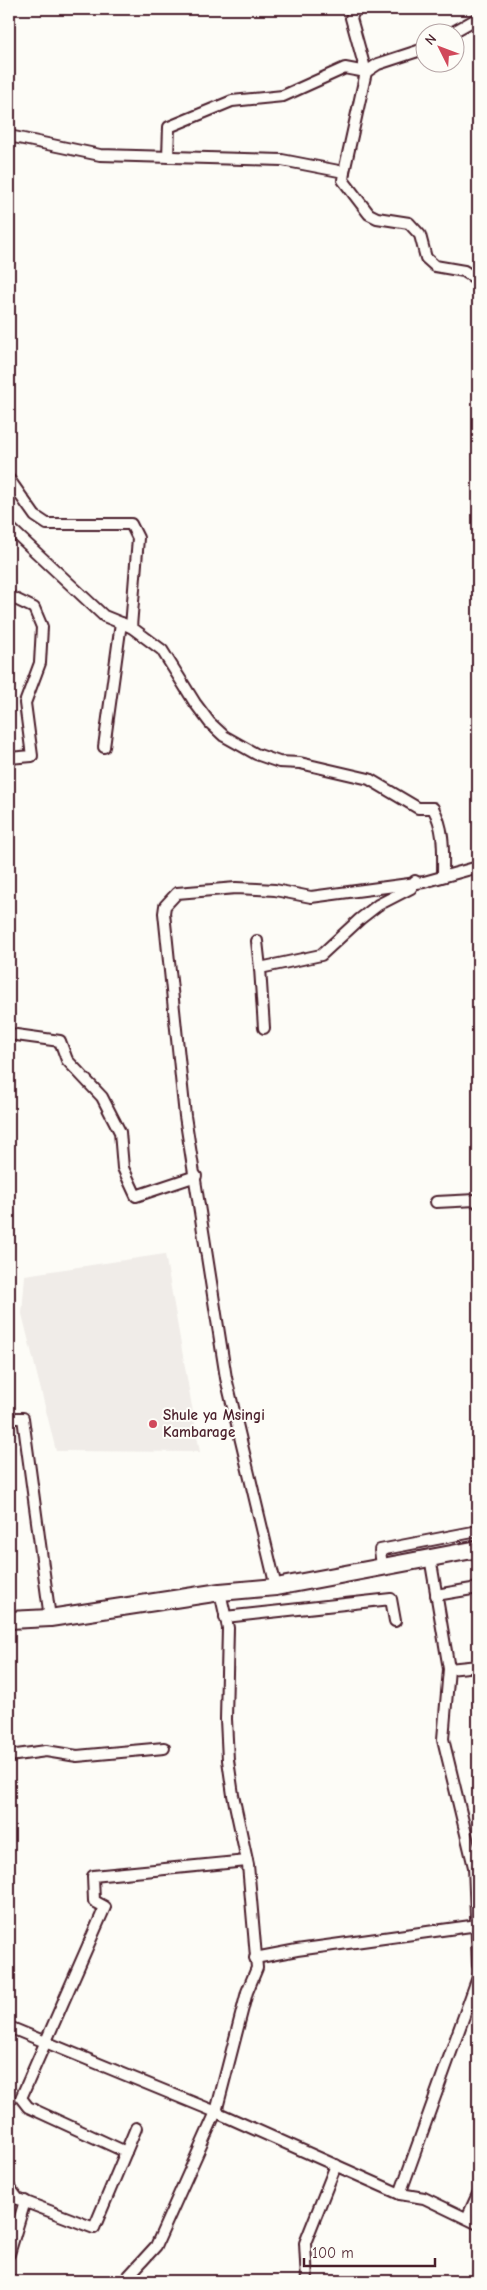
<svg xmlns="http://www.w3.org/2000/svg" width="487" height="2290" font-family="'Comic Neue',sans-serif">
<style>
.built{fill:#f0ece8}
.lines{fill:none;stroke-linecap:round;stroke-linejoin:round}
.street-casing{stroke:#4a1f2b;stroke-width:14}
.primary-casing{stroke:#4a1f2b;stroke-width:20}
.street{stroke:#fdfcf7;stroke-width:10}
.primary{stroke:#fdfcf7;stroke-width:16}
.poi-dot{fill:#d1495b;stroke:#fdfcf7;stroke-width:2}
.labels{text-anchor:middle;stroke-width:4;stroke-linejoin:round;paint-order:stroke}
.poi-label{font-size:15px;font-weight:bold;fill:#4a1f2b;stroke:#fdfcf7;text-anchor:start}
</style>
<rect width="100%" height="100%" fill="#fdfcf7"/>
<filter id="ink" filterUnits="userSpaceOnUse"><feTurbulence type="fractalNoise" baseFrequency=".02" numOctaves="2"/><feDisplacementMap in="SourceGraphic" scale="10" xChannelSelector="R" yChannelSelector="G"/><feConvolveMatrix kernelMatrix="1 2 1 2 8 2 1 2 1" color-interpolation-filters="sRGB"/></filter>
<g filter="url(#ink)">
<path class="built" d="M165 1254 200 1452 56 1451 22 1314 25 1275Z"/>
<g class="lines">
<g class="street-casing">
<g id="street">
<path d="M453 32 478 18"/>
<path d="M9 136 100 155 282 160 344 172 343 180 369 214 377 218 409 223 420 235 426 258 435 266 464 271 478 280"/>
<path d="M168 157 169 127 232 101 283 96 345 68 366 72 378 64 424 49"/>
<path d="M344 172 366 72 351 18 355 9"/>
<path d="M9 479 35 516 47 524H131L138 538 131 627"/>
<path d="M9 527 104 616 131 627 162 650 195 703 210 723 224 736 256 754 279 762 300 763 369 779 418 808H433C445 830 443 852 443 876"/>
<path d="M9 596 34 608 42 627 40 663 25 703 32 756 9 758"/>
<path d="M104 747 121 623"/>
<path d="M257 941 260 968"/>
<path d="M264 1028 260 968 321 955 360 919 378 905 411 888 415 881"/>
<path d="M9 1034 60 1041 67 1060 102 1097 120 1132 123 1168 136 1196 196 1176"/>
<path d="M436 1202 476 1200 478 1203"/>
<path d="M9 1418H23L50 1618"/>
<path d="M430 1557 449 1669 478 1666"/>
<path d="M382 1566 380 1550 478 1531"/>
<path d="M276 1587 226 1378 185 1116 164 913 165 906 177 893 236 888 275 890 311 897 424 882 478 867"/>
<path d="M436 1595 478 1588"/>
<path d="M225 1617 391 1599 395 1621"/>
<path d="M449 1669 443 1739 474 1867 478 1965"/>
<path d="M9 1756 46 1751 77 1756 164 1748"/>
<path d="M255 1958 297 1950 478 1925"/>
<path d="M9 2027 216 2112 400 2194 424 2198 478 2224"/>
<path d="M126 2152 28 2107 21 2098 105 1907 94 1901 93 1876 247 1861"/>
<path d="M9 2187 18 2199 94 2228 136 2128"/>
<path d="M400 2194 478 1977"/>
<path d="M467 2218 478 2194"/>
<path d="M9 2254 25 2201"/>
<path d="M9 2279 12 2281"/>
<path d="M124 2281 156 2246 216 2112 247 1992 257 1968 248 1865 233 1795 228 1760 226 1719 228 1628 220 1592"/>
<path d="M307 2281 305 2243 336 2165"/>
</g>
</g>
<g class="primary-casing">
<path id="primary" d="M9 1620 50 1618 220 1592 276 1587 478 1549"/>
</g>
<use href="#street" class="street"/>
<use href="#primary" class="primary"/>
</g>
</g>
<circle class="poi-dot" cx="153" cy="1424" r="5"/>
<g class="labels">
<g class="poi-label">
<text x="163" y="1420">Shule ya Msingi<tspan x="163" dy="17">Kambarage</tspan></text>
</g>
</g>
<rect width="487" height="2290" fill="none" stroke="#fdfcf7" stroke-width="30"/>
<rect x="15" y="15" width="457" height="2260" fill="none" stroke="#4a1f2b" stroke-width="2" filter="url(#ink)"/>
<g transform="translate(440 48) rotate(312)"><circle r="24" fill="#fdfcf7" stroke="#b5a4a5"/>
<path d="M0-4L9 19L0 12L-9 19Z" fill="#d1495b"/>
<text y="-8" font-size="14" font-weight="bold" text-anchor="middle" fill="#4a1f2b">N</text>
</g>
<path d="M304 2258v8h131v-8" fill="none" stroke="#4a1f2b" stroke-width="2.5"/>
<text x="312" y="2258" font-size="15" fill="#4a1f2b" stroke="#fdfcf7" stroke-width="4" paint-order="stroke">100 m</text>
</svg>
